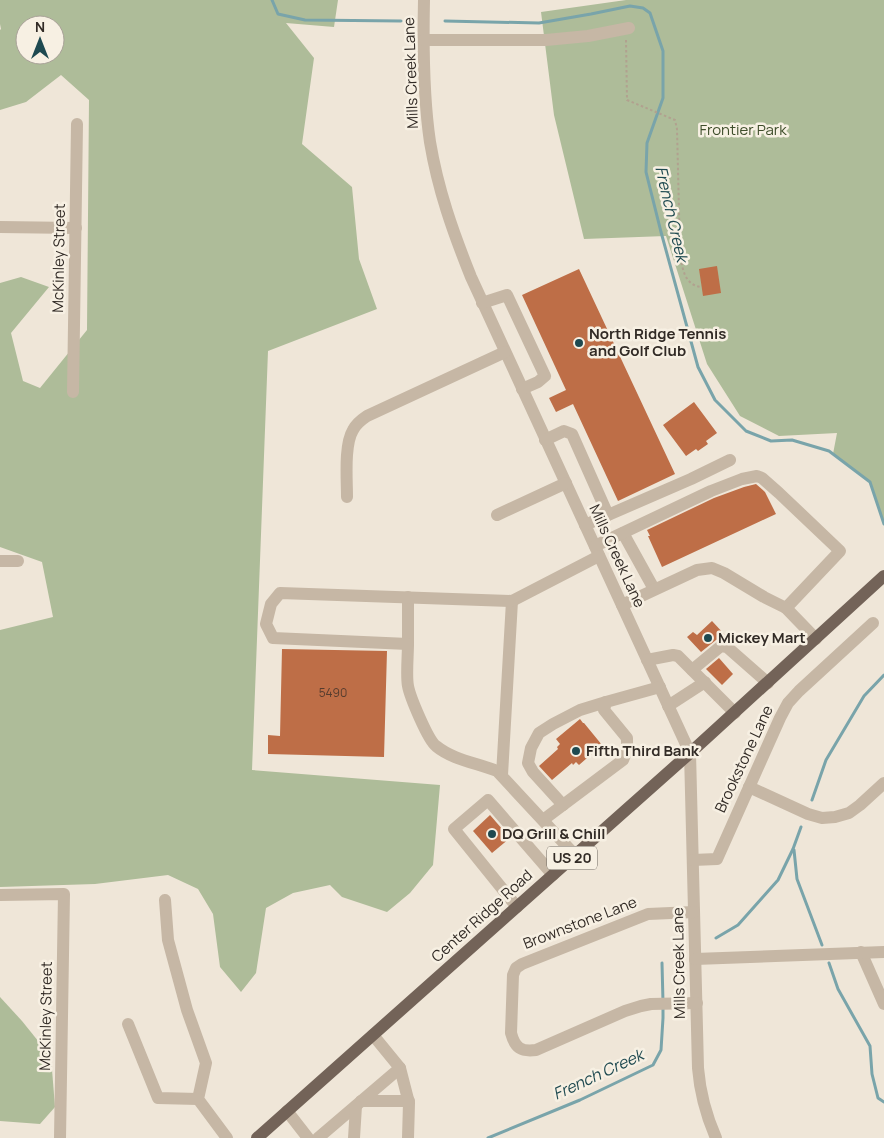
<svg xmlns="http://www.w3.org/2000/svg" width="884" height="1138" font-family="Manrope,sans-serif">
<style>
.green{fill:#aebc99;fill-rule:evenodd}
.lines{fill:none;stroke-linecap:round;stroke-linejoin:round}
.stream{stroke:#79a4aa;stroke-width:3}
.building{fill:#be6e47}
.path{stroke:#b1a18f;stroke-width:2;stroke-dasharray:2.5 2.5;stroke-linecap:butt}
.minor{stroke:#c6b7a5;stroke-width:12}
.major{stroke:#736358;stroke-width:12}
.poi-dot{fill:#1e4950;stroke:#f7f0e3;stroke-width:2}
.labels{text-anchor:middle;stroke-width:5;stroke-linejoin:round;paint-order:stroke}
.number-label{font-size:12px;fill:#553c2e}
.shield{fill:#f7f0e3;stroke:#6d665f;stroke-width:1}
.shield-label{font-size:14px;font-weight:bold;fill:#322b26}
.street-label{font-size:15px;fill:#322b26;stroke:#f7f0e3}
.park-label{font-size:15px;fill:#3f4e2b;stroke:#f7f0e3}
.poi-label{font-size:15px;font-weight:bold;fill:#322b26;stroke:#f7f0e3;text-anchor:start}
.water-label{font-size:16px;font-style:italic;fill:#1e4950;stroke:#f7f0e3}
</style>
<rect width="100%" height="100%" fill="#efe6d8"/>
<g class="green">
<path d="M0 0H338L334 27 286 23 314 58 302 144 352 187 359 259 377 309 268 351 252 770 440 785 433 865 410 893 387 912 342 897 330 885 293 893 266 908 256 973 241 992 220 967 213 914 198 889 168 875 95 884 0 887V630L53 617 42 562 0 547V283L21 277 49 287 11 333 23 381 40 388 87 330 89 100 61 75 26 102 0 110V30L1 29 0 24ZM25 25H55V55H25Z"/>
<path d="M626 0H884V524L870 482 833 454 837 433 779 436 740 416 707 364 666 236 584 239 554 115 541 12Z"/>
<path d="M0 997 22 1021 51 1057 55 1107 40 1124 0 1121Z"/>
</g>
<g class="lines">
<g class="stream">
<path d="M272 0 278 14 305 20 401 21"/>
<path d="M445 21 539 23 591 14 630 6 643 8 650 13 663 51V98L647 143 646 172 661 232 698 367 715 400 746 431 771 441 792 440 829 451 870 482 884 524"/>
<path d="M812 800 826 760 864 696 884 675"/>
<path d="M794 850 797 879 822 945"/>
<path d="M716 938 738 925 778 880 793 849 801 827"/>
<path d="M662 963 663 1002"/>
<path d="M829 963 838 989 870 1046 872 1074 878 1098 884 1102"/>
<path d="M488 1138 580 1100 653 1065 661 1050 663 1018V1008"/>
</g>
</g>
<g class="building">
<path d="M717 266 721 293 703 296 699 269Z"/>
<path d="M579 269 675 474 618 501 573 404 556 412 549 398 566 390 522 295Z"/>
<path d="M694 402 717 433 706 441 708 444 698 451 696 449 686 456 663 425Z"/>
<path d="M756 484 765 492 776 514 662 567 648 536H650L647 530 714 498 744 487Z"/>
<path d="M712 621 725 635 721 638 716 640 701 652 687 637 693 632 697 635Z"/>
<path d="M282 649 387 651 384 757 268 754V735L280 736Z"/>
<path d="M719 658 733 674 722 685 706 669Z"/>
<path d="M580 719 583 723H584L602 745 579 765 576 762 573 765 572 763 552 780 539 766 558 749 557 747 560 744 556 739Z"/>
<path d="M490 815 510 838 492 853 473 831Z"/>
</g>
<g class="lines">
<path class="path" d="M626 40 627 100 675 120 677 129 680 253C682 267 684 286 702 287"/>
<g class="minor">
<path d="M424 0C423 47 423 95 430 142 438 190 453 232 471 277L690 753 698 1068C700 1093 706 1115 716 1138"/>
<path d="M424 40H546L588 36 629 28"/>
<path d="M0 227 76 228"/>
<path d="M482 303 507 295 545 376 538 382 522 389"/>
<path d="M73 392 77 124"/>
<path d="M545 440 564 431 572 434 608 515"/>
<path d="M347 497C347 479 344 445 353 430 356 424 361 420 367 416L505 352"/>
<path d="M497 515 566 483"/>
<path d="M585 525 691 479 730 460"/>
<path d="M623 533 654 589"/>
<path d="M595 546 711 491 742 479 757 476 762 478 779 493 840 551 786 608 816 639"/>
<path d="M0 561H18"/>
<path d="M622 605 697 570 712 568 724 573 764 597 786 608"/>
<path d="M408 644V597"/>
<path d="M647 660 673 655 678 656 735 713"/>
<path d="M692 670 721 646 727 647 768 683"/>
<path d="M668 706 705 682"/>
<path d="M502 775 512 601"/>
<path d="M749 787 808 814 822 818 835 817 849 813 860 805 884 783"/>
<path d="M563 805 533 772 528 763 531 748 539 733 553 724 580 710 606 702"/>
<path d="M543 820 623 760 627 750V738L604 710 606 702 660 687"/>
<path d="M575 855 497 771C477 763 453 760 436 746 428 740 410 697 408 686 406 676 408 655 408 644L273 638 266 624 271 604 280 593 512 601 599 556"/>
<path d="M693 860 717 859 780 718 788 703 799 691 873 623"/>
<path d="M0 895 64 894 60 1138"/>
<path d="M165 900 168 940 187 1010 206 1063 198 1099 227 1138"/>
<path d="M517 907 454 829 488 800 553 875"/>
<path d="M694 912 648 914 522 964 516 968 513 975 511 1033C515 1048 521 1052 536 1050L625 1011 641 1006 651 1004 697 1003"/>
<path d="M861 952 884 1004"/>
<path d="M695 959 884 952"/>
<path d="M128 1024 158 1098 198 1099"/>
<path d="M400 1068 409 1103 408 1138"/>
<path d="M361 1101H409"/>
<path d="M287 1111 308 1138"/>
<path d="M318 1138 400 1068 373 1035"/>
<path d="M354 1138 356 1106"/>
</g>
<path class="major" d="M257 1138 690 753 884 576"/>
</g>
<g class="poi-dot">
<circle cx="579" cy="343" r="5"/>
<circle cx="708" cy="638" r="5"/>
<circle cx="576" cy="751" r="5"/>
<circle cx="492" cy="834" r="5"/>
</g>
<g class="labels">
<g class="number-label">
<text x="333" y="697">5490</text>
</g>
<rect class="shield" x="547" y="846.5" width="50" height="23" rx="4"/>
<g class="shield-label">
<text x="572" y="863">US 20</text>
</g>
<g class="street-label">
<text transform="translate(411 73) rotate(-92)" y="5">Mills Creek Lane</text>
<text transform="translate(59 258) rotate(-89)" y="5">McKinley Street</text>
<text transform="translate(617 556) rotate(65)" y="5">Mills Creek Lane</text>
<text transform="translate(744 759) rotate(-65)" y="5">Brookstone Lane</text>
<text transform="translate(482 916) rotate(-42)" y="5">Center Ridge Road</text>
<text transform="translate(580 923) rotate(-21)" y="5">Brownstone Lane</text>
<text transform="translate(679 963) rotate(-91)" y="5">Mills Creek Lane</text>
<text transform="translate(46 1016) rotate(-89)" y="5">McKinley Street</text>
</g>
<g class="park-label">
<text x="743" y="135">Frontier Park</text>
</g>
<g class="poi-label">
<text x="589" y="339">North Ridge Tennis<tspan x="589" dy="17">and Golf Club</tspan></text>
<text x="718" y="643">Mickey Mart</text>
<text x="586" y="756">Fifth Third Bank</text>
<text x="502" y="839">DQ Grill &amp; Chill</text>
</g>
<g class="water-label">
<text transform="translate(672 214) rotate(77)" y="6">French Creek</text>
<text transform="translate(598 1074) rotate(-25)" y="6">French Creek</text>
</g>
</g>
<g transform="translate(40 40)"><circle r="24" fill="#f7f0e3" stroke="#a8a197"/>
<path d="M0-4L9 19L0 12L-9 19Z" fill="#1e4950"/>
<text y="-8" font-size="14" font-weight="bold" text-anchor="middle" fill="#322b26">N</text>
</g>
</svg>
